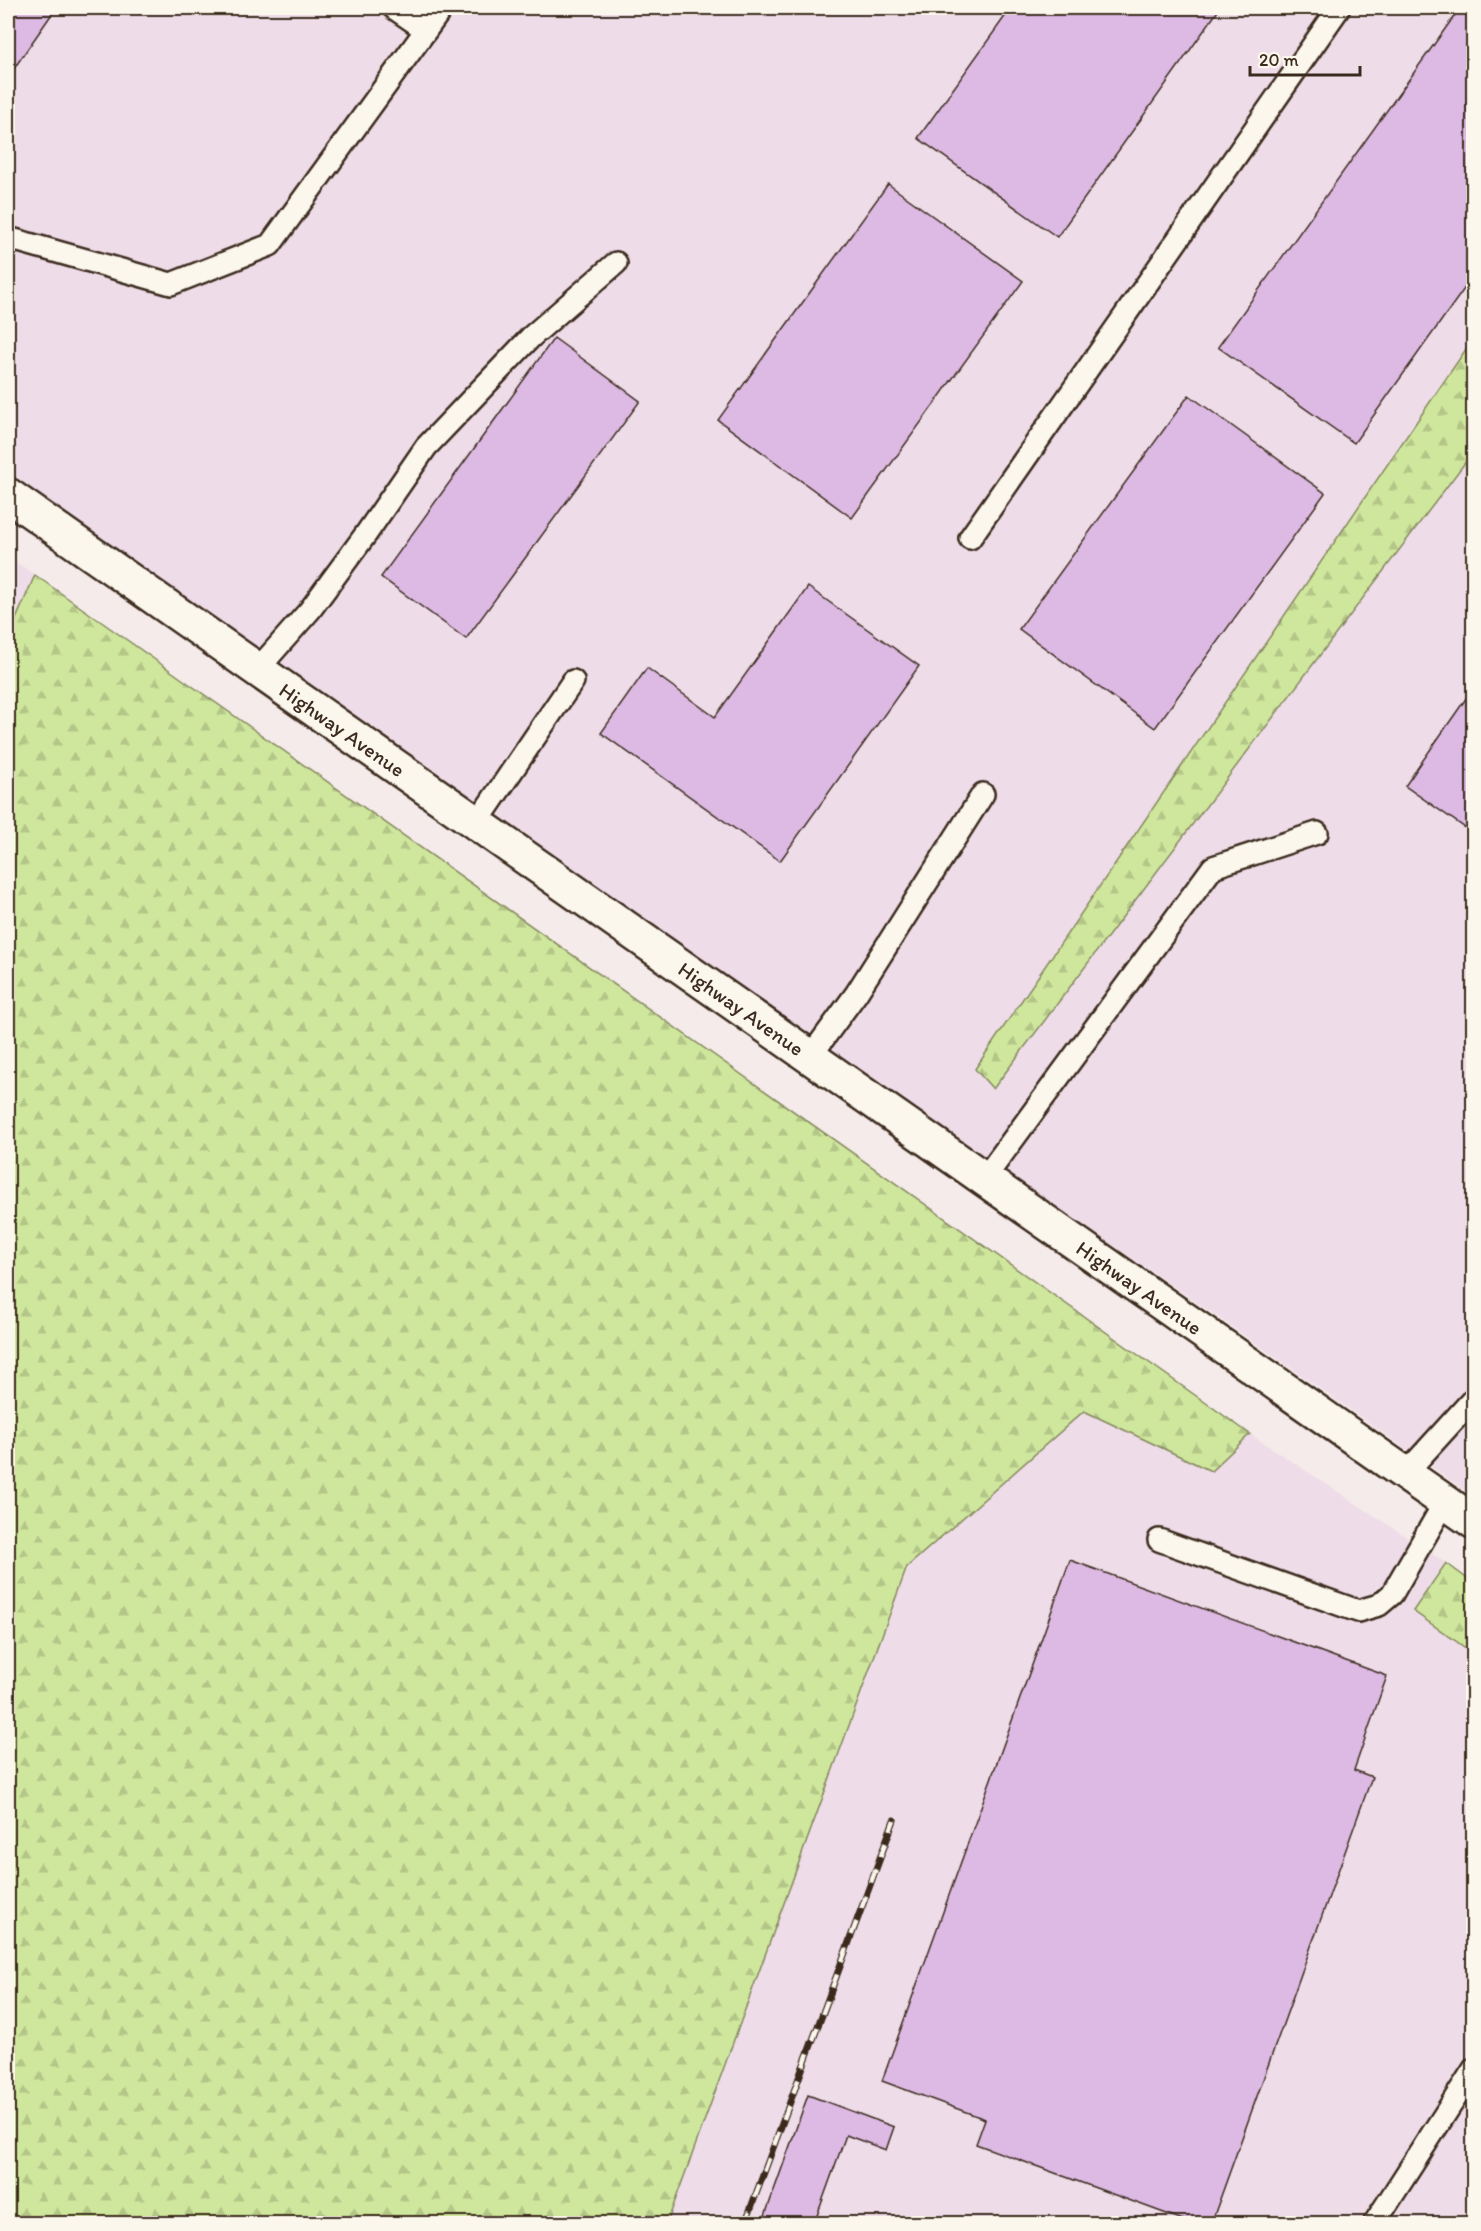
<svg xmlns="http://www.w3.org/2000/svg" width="1481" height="2231" font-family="Itim,sans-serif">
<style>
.built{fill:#eedce8}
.forest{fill:url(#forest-firs);stroke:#85885e;stroke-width:1.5}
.building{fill:#ddbae4;stroke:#3b2a1e;stroke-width:1.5}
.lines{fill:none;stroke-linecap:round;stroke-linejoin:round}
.service-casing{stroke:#3b2a1e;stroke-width:26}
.minor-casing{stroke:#3b2a1e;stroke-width:38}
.service{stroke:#fbf7ec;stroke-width:21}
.minor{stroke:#fbf7ec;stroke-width:33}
.rail-casing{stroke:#3b2a1e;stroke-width:7}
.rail{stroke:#fbf7ec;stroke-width:4.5;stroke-dasharray:14;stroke-linecap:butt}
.labels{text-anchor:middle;stroke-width:5;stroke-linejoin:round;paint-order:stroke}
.street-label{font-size:21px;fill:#3b2a1e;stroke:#fbf7ec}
</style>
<defs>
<pattern id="forest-firs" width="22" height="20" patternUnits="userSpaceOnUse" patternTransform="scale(1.5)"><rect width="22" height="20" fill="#cfe79d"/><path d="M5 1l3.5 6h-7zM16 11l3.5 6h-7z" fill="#b3c687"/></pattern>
</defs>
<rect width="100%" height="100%" fill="#f5ebea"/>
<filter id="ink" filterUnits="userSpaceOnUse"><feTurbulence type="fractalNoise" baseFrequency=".0167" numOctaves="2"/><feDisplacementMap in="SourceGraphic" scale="12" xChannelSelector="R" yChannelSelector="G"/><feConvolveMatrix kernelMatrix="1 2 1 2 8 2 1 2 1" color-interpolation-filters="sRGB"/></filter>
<g filter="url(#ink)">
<g class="built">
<path d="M8 8H1473V339L1181 769 994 1088 1473 452V1496L1221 1319 959 1140 8 472Z"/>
<path d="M8 557 35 575 8 638Z"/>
<path d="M1084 1411 1211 1471 1250 1434 1446 1563 1413 1611 1473 1653V2223L667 2224 907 1567Z"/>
</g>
<g class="forest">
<path d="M1473 339V452L993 1089 975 1069Z"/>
<path d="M35 575 1250 1434 1211 1471 1084 1411 907 1567 667 2223H8V638Z"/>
<path d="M1446 1563 1473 1583V1653L1413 1611Z"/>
</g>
<g class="building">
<path d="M8 8H56L8 77Z"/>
<path d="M1011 8H1220L1057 237 918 138Z"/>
<path d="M1460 8H1474V275L1354 443 1218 347Z"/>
<path d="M888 184 1023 281 852 518 718 420Z"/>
<path d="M554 338 640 401 466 639 381 577Z"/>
<path d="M1189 395 1325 493 1155 728 1019 629Z"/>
<path d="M808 587 919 666 780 861 601 733 647 668 715 717Z"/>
<path d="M1474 687V834L1405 786Z"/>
<path d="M1070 1560 1387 1676 1354 1770 1372 1777 1211 2224H1194L976 2144 985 2119 882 2081Z"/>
<path d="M808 2095 894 2127 886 2150 846 2135 814 2224H762Z"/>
</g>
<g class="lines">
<g class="service-casing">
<g id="service">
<path d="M394 8 426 30"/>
<path d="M8 238 171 284 270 245 442 8"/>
<path d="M970 538 1339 8"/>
<path d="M257 670 310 610 366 534 426 447 531 337 616 263"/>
<path d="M476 824 573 681"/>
<path d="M810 1057 856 994 983 794"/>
<path d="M984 1179 1213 867 1317 833"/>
<path d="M1405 1474 1474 1398"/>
<path d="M1159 1540 1358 1611 1379 1605 1392 1594 1445 1502"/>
<path d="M1374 2224 1474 2069"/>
</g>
</g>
<g class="minor-casing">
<path id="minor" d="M8 495 1474 1522"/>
</g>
<use href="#service" class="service"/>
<use href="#minor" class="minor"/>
<g class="rail-casing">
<path id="rail" d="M745 2224 894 1820"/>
</g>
<use href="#rail" class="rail"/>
</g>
</g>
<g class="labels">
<g class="street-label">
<text transform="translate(342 730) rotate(35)" y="7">Highway Avenue</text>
<text transform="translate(741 1009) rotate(35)" y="7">Highway Avenue</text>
<text transform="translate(1139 1288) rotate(35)" y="7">Highway Avenue</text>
</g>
</g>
<rect width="1481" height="2231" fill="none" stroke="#fbf7ec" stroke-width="30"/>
<rect x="15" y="15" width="1451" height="2201" fill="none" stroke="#3b2a1e" stroke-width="2" filter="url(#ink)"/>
<path d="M1250 66v9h110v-9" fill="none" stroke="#3b2a1e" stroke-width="3"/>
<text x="1259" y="66" font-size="18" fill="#3b2a1e" stroke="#fbf7ec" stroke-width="4.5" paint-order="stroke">20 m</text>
</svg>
